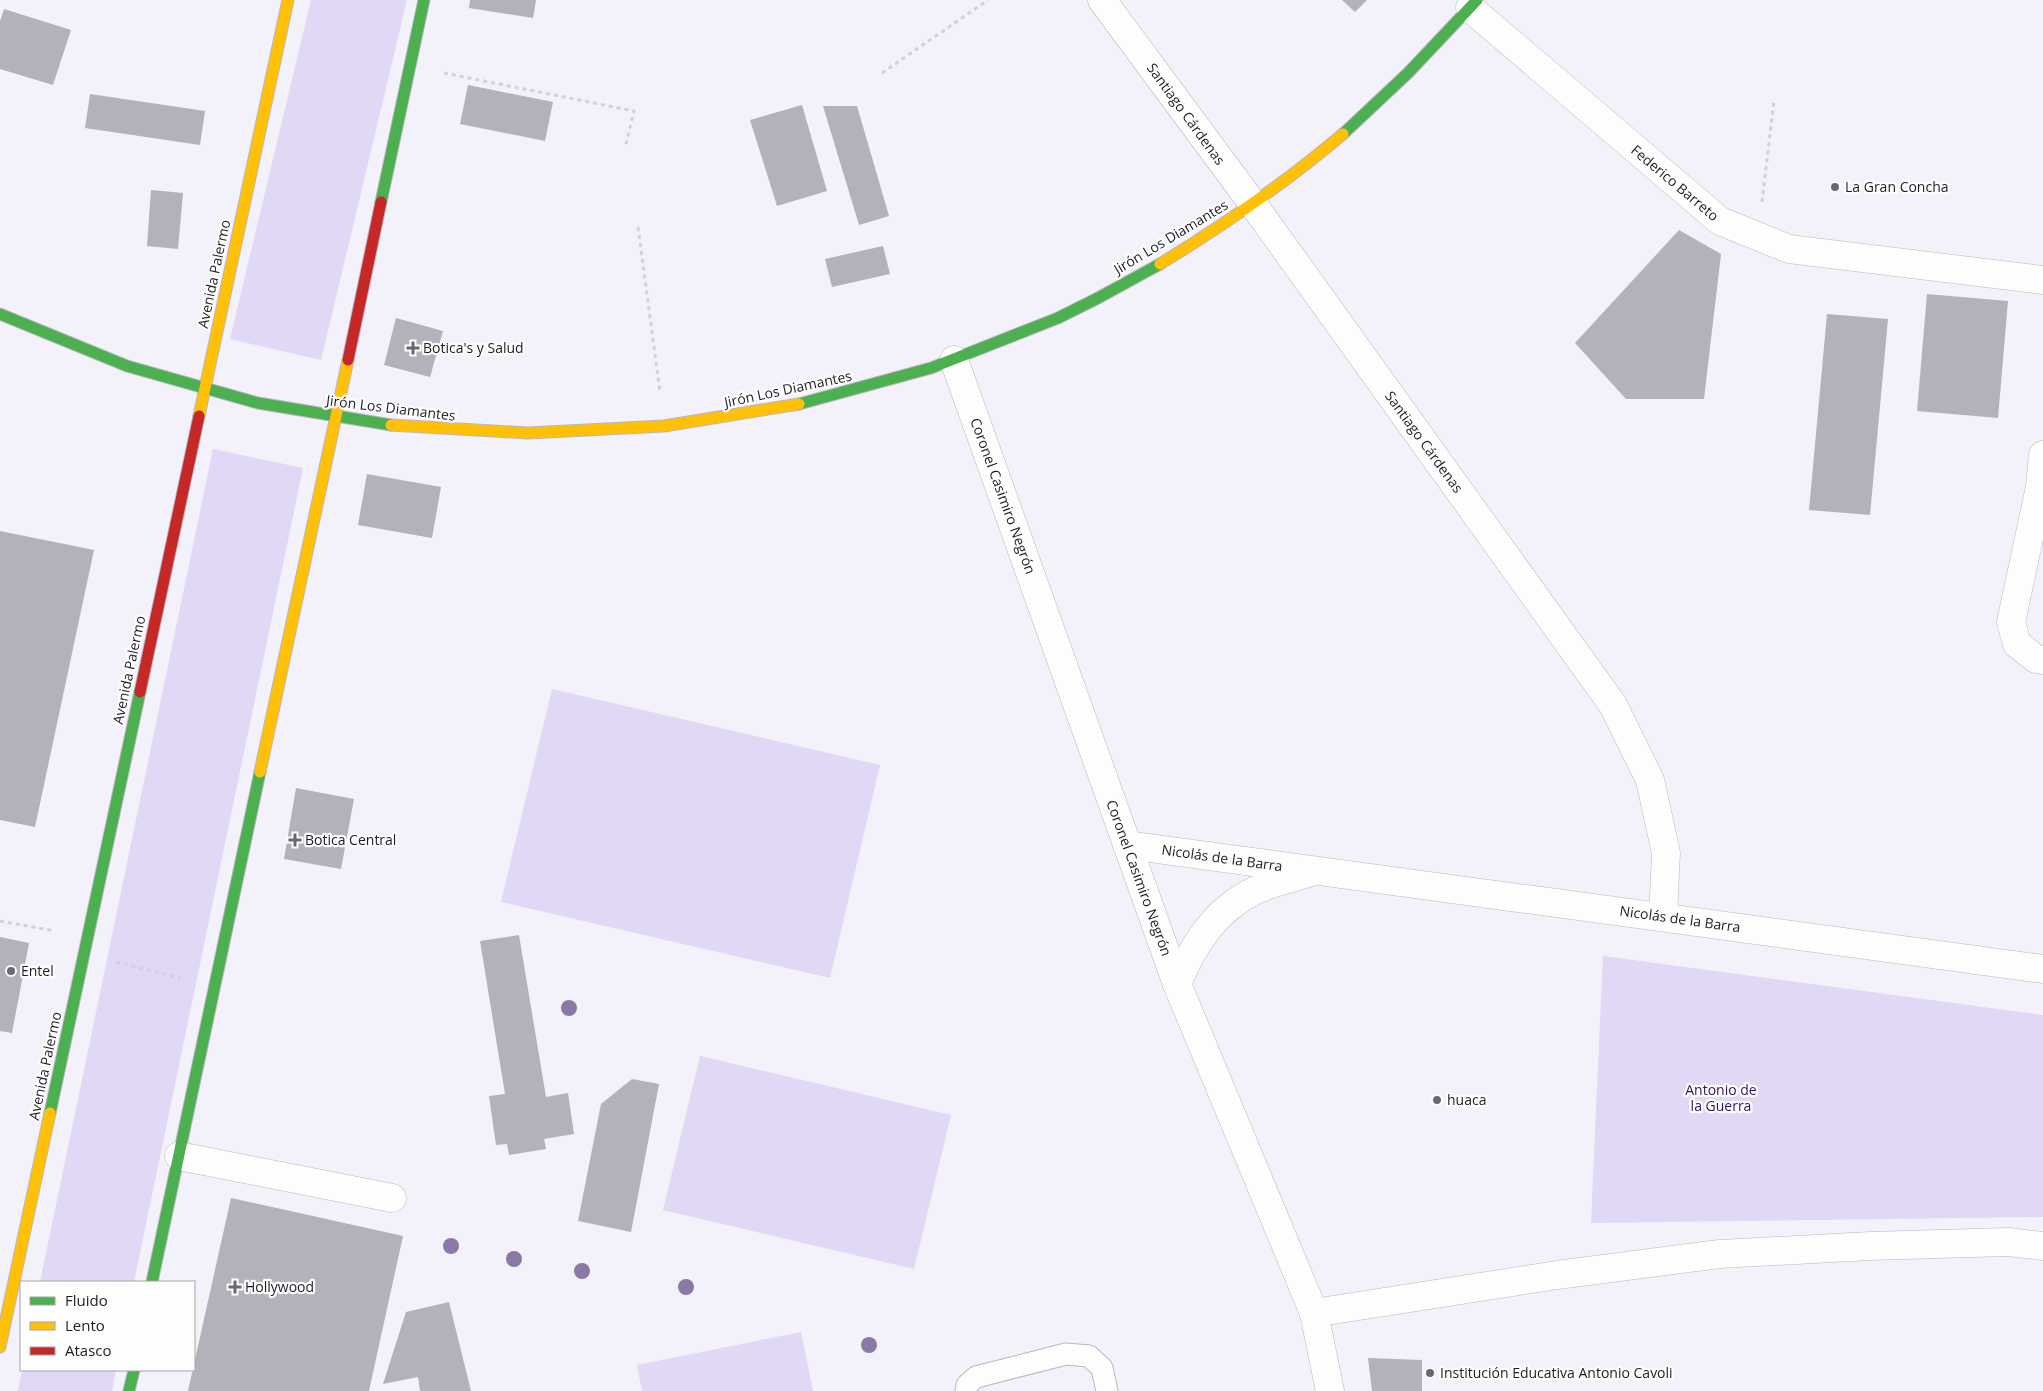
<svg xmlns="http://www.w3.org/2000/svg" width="2043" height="1391" font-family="'Open Sans',sans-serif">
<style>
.green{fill:#e0d8f5}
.building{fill:#b3b1b9}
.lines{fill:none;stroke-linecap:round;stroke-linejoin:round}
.lane-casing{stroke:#b9b7bf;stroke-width:23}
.street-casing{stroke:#b9b7bf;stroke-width:29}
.fast-casing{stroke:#b9b7bf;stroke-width:13}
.slow-casing{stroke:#b9b7bf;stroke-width:13}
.jam-casing{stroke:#b9b7bf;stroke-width:13}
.path{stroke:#d2d1d4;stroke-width:3;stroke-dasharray:4 4;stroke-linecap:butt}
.lane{stroke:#fdfdfe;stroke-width:21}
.street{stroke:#fdfdfe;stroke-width:28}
.fast{stroke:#4caf50;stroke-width:11}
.slow{stroke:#ffc107;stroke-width:11}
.jam{stroke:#c62828;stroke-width:11}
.tree{fill:#8a78a5}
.poi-dot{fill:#69676f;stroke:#fdfdfd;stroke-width:2}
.labels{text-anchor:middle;stroke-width:4.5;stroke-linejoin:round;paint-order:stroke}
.street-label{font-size:14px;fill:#1f1d24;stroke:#fdfdfd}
.poi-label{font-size:14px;fill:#1f1d24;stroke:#fdfdfd;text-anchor:start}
.park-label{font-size:14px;fill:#34155f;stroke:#fdfdfd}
</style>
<rect width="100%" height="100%" fill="#f3f1fa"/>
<g class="green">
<path d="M311 0H407L321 360 230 339Z"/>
<path d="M213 449 303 468 134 1282H40Z"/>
<path d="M552 689 880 765 830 978 501 902Z"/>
<path d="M1603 956 2043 1015V1217L1591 1223Z"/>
<path d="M700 1056 951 1115 914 1269 663 1210Z"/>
<path d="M801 1332 813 1391H642L637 1365Z"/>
<path d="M22 1370H116L112 1391H18Z"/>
</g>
<g class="building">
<path d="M470 0H536L533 18 469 8Z"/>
<path d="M1342 0H1367L1355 12Z"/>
<path d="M4 9 71 30 53 85 0 69V21Z"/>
<path d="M468 85 553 102 545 141 460 124Z"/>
<path d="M90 94 205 111 200 145 85 128Z"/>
<path d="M802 105 827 191 777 206 750 120Z"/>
<path d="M823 106H857L889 216 859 225Z"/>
<path d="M151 190 183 193 178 249 147 246Z"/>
<path d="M1679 230 1721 254 1704 399H1626L1575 343Z"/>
<path d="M883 246 890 274 832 287 825 259Z"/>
<path d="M1927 294 2008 301 1998 418 1917 411Z"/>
<path d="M1827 314 1888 319 1870 515 1809 510Z"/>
<path d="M396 318 443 331 430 377 384 365Z"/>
<path d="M367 474 441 487 432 538 358 525Z"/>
<path d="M0 531 94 550 35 827 0 820Z"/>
<path d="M296 788 354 799 341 869 284 859Z"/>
<path d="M519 935 546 1097 568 1093 574 1134 544 1139 546 1149 509 1155 507 1144 496 1145 489 1096 505 1094 480 941Z"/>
<path d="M0 937 29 943 12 1033 0 1031Z"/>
<path d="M632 1079 659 1084 631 1232 578 1221 601 1104Z"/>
<path d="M231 1198 403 1236 369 1391H188Z"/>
<path d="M449 1302 471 1391H420L418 1377 383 1384 406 1312Z"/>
<path d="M1368 1358 1422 1360V1391H1372Z"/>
</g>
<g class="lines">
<g class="lane-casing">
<path id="lane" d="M966 1391 967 1385 976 1377 1066 1354 1089 1356 1102 1368 1107 1391"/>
</g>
<g class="street-casing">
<g id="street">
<path d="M1102 0 1253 204 1613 705 1650 780 1666 853 1663 917"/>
<path d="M1470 8 1720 221 1789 249 2043 280"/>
<path d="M954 360 1177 984 1314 1313 1330 1391"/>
<path d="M2043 455 2040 487 2011 622 2017 644 2036 659 2043 660"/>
<path d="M1127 845 2043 969"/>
<path d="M1177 984C1194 943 1215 910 1256 890 1273 882 1294 878 1311 872"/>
<path d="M179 1156 392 1198"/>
<path d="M1314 1313 1557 1275 1720 1254 1870 1246 2008 1242 2043 1246"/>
</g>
</g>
<g class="fast-casing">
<g id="fast">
<path d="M1343 134 1408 73 1477 0"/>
<path d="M381 202 424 0"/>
<path d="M0 314 127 366 258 403 391 425"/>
<path d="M799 404 931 368 1058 318 1098 298 1160 264"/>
<path d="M50 1113 140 692"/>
<path d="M152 1282 260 772"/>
<path d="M129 1391 134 1370"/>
</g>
</g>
<g class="slow-casing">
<g id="slow">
<path d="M1160 264C1224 225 1285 183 1343 134"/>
<path d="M199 416 288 0"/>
<path d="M391 425 528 433 664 426 799 404"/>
<path d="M260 772 348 360"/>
<path d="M0 1347 50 1113"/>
</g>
</g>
<g class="jam-casing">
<g id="jam">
<path d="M348 360 381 202"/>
<path d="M140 692 199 416"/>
</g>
</g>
<g class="path">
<path d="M444 73 634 111 625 148"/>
<path d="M882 73 988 0"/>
<path d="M1762 202 1774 101"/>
<path d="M638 227 660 392"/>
<path d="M0 921 55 931"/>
<path d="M116 962 180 978"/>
</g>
<use href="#lane" class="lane"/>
<use href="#street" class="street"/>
<use href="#fast" class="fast"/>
<use href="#slow" class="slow"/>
<use href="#jam" class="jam"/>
</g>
<g class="tree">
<circle cx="569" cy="1008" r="8"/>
<circle cx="451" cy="1246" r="8"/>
<circle cx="514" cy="1259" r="8"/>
<circle cx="582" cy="1271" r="8"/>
<circle cx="686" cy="1287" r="8"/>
<circle cx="869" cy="1345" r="8"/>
</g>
<g class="poi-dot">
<circle cx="1835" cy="187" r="5"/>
<path d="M410.5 340.5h5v5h5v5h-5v5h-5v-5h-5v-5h5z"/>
<path d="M292.5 832.5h5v5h5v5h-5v5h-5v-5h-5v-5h5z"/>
<circle cx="11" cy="971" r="5"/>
<circle cx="1437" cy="1100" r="5"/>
<path d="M232.5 1279.5h5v5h5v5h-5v5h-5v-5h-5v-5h5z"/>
<circle cx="1430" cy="1373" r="5"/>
</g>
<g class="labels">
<g class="street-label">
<text transform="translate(1186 114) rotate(54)" y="5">Santiago Cárdenas</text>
<text transform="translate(1675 183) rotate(40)" y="5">Federico Barreto</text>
<text transform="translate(1171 237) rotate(-31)" y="5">Jirón Los Diamantes</text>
<text transform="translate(214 274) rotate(-78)" y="5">Avenida Palermo</text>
<text transform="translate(788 389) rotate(-12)" y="5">Jirón Los Diamantes</text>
<text transform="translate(391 408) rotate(7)" y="5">Jirón Los Diamantes</text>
<text transform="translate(1424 442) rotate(54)" y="5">Santiago Cárdenas</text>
<text transform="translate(1003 496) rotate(70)" y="5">Coronel Casimiro Negrón</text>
<text transform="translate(129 670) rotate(-78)" y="5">Avenida Palermo</text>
<text transform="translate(1222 858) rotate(8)" y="5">Nicolás de la Barra</text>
<text transform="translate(1139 878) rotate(70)" y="5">Coronel Casimiro Negrón</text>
<text transform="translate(1680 919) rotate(8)" y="5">Nicolás de la Barra</text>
<text transform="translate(45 1066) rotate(-78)" y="5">Avenida Palermo</text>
</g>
<g class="poi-label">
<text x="1845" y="192">La Gran Concha</text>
<text x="423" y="353">Botica's y Salud</text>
<text x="305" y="845">Botica Central</text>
<text x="21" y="976">Entel</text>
<text x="1447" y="1105">huaca</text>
<text x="245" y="1292">Hollywood</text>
<text x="1440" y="1378">Institución Educativa Antonio Cavoli</text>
</g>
<g class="park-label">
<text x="1721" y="1095">Antonio de<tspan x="1721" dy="16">la Guerra</tspan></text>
</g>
</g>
<rect x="20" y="1281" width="175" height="90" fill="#fdfdfd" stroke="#a4a3a6"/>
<rect x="30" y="1297" width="25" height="8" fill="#4caf50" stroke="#a4a3a6"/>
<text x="65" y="1306" font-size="15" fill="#1f1d24">Fluido</text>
<rect x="30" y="1322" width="25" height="8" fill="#ffc107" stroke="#a4a3a6"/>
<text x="65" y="1331" font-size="15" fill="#1f1d24">Lento</text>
<rect x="30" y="1347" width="25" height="8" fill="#c62828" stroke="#a4a3a6"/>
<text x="65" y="1356" font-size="15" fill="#1f1d24">Atasco</text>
</svg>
